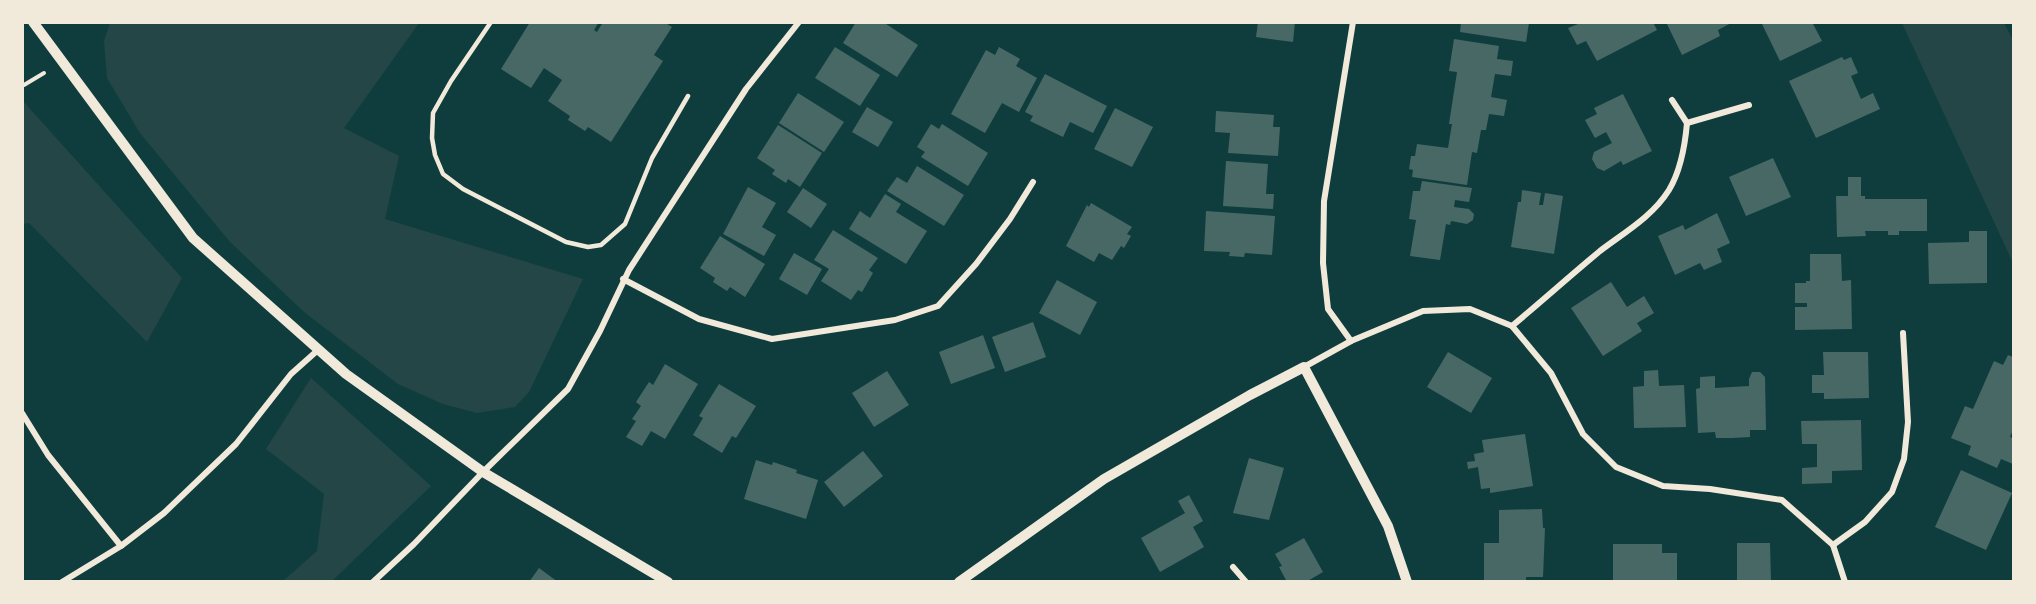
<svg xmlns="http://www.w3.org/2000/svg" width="2036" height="604" font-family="Karla,sans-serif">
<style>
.green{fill:#244646}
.building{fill:#486865}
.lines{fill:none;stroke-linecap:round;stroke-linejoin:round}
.path{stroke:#f1e9da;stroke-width:4}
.service{stroke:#f1e9da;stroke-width:4.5}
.minor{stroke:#f1e9da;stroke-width:6}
.tertiary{stroke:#f1e9da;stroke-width:10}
</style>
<rect width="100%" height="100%" fill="#0f3d3e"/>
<g class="green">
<path d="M110 23H419L344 128 399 156 385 219 583 279 529 392 515 407 477 413 443 404 398 384 304 312 230 242 140 133 107 78 104 41Z"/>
<path d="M1902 23H2004L2013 40V263Z"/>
<path d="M22 100 182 278 147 342 29 223 23 224Z"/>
<path d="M311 378 431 486 332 581H283L317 551 324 494 266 449Z"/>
</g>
<g class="building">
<path d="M530 22H599L594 30 597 32 603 22H664L672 27 654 55 663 61 611 142 588 127 585 131 568 120 570 116 548 101 562 80 544 68 531 88 501 69Z"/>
<path d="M856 22H883L918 45 897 77 843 43Z"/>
<path d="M1258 22H1295L1293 42 1256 37Z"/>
<path d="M1461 22H1527L1529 23 1526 42 1460 32Z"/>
<path d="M1577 22H1653L1657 30 1597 61 1586 41 1577 45 1568 28 1578 24Z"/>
<path d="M1666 22H1733L1718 30 1720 36 1682 55Z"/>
<path d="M1761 22H1812L1822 41 1780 61Z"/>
<path d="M1454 39 1499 46 1497 59 1513 61 1511 76 1495 74 1491 97 1507 100 1504 116 1489 114 1486 130H1481L1477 153 1472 152 1467 185 1412 177 1413 170 1409 169 1411 156H1415L1417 144 1448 148 1452 124H1449L1457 72 1449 71Z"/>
<path d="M835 47 880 75 860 106 815 78Z"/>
<path d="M999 47 1020 59 1016 66 1037 78 1019 112 1002 103 985 133 951 114 986 50 995 55Z"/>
<path d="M1842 57 1844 60 1851 57 1858 73 1851 76 1861 99 1873 93 1880 109 1816 138 1789 81Z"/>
<path d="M1045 74 1107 106 1093 133 1070 122 1063 137 1030 121 1033 116 1025 112Z"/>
<path d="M798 93 844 122 824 152 779 123Z"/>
<path d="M1623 94 1652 151 1623 165 1621 161 1604 171 1597 168 1592 159 1594 152 1612 143 1606 132 1595 138 1585 120 1597 114 1594 108Z"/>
<path d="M867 107 893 122 878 147 852 132Z"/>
<path d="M1115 108 1153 127 1132 167 1094 149Z"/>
<path d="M1216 111 1274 115 1273 127H1280L1278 156 1228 153 1230 133 1215 132Z"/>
<path d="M931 124 939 129 942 124 988 153 968 186 921 157 925 152 917 147Z"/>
<path d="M778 125 822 153 800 187 788 179 786 183 772 174 775 170 757 158Z"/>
<path d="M1773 158 1791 197 1746 216 1729 177Z"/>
<path d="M1226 161 1268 164 1266 194H1274L1273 209 1223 206Z"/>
<path d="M917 166 964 195 944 226 887 191 897 177 907 183Z"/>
<path d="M1848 177H1861V196H1865V199H1927V231H1899V235H1888V231H1865L1866 236 1837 237 1836 196H1848Z"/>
<path d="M1422 181 1472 188 1469 202 1455 200 1454 207 1469 209 1474 214 1473 220 1467 224 1451 221 1450 225 1446 224 1440 260 1410 256 1416 220 1409 219 1413 191H1420Z"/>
<path d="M748 187 776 203 762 227 776 235 764 256 723 234Z"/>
<path d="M803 188 827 204 811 228 787 212Z"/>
<path d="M1522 190 1541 193 1539 205H1543L1545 193 1563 196 1554 254 1511 247 1518 202H1521Z"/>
<path d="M885 194 901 204 896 212 927 231 906 264 849 229 860 211 870 218Z"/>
<path d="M1091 203 1132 227 1127 234 1131 236 1124 248 1121 246 1112 260 1099 253 1094 262 1066 246 1087 205 1089 207Z"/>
<path d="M1206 211 1275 216 1272 255 1245 253 1244 257 1229 256 1230 252 1204 251Z"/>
<path d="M1717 213 1730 243 1717 249 1722 262 1704 270 1700 263 1675 275 1658 236 1683 225 1685 230Z"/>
<path d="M833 230 878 258 869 270 873 273 862 292 858 290 851 300 821 281 829 269 814 260Z"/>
<path d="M1969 231H1987V283L1929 284 1928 243 1969 242Z"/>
<path d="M720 236 765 264 745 297 730 287 727 291 713 282 715 278 700 268Z"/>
<path d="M794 253 822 269 807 295 779 279Z"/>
<path d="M1810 254H1841L1842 281 1851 280 1852 329 1795 330V307H1807V303H1795V283H1806V281H1810Z"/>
<path d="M1057 280 1097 302 1080 335 1039 313Z"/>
<path d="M1611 282 1627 307 1644 296 1654 313 1637 323 1642 331 1603 356 1571 308Z"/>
<path d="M1033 322 1046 357 1005 372 992 337Z"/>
<path d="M983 335 995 368 951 384 939 352Z"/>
<path d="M1448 352 1492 378 1471 413 1427 387Z"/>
<path d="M1823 352H1868L1869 398 1824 399V393H1812V375H1824Z"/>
<path d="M2008 355 2013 357V430L2010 437 2013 438V464L2001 459 1997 468 1968 455 1971 446 1951 438 1965 406 1973 409 1994 361 2003 365Z"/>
<path d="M665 364 698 384 665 439 651 431 642 446 626 437 636 421 632 419 641 406 636 402 649 382 653 385Z"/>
<path d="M1658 370 1659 386 1684 385 1686 427 1634 428 1633 387 1644 386V371Z"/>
<path d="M887 371 909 405 874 427 852 393Z"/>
<path d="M1752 372H1760L1765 377 1766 430H1750V437L1732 438H1716L1715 432 1698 433 1696 389 1700 388V377L1715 376V388L1749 386V379Z"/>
<path d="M719 384 756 406 736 438 732 436 722 453 693 435 703 418 699 416Z"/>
<path d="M1861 420 1862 470 1832 471V483L1802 484V468L1817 467V444H1802L1801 421Z"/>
<path d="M1525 434 1533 486 1490 493V488L1481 489 1478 467 1468 469 1467 462 1475 461 1474 454 1484 452 1482 440Z"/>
<path d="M863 451 883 476 844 507 824 482Z"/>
<path d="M1249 458 1284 468 1269 520 1233 513Z"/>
<path d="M756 460 772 465 773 462 797 470 796 473 818 480 806 519 744 499Z"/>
<path d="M1961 470 2012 493 1986 550 1935 527Z"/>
<path d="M1189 495 1203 521 1193 527 1204 547 1160 572 1141 538 1185 513 1178 501Z"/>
<path d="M1542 509 1543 528H1545L1543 577H1526V582H1484V543H1499V510Z"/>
<path d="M1304 538 1323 572 1306 582H1287L1279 567 1282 566 1275 554Z"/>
<path d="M1737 543H1770L1771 582H1737Z"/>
<path d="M1613 544H1662V553H1677V582H1613Z"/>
<path d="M539 568 558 582H529Z"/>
</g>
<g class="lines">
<path class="path" d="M22 84 24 85 44 73"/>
<path class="service" d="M491 22 451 81 433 113 432 138 435 155 443 174 463 189 566 242 588 247 601 245 625 224 652 158 688 96"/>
<g class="minor">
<path d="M1672 100 1687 123 1749 105"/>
<path d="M623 279 699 319 772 339 895 320 938 306 976 264 1010 219 1033 182"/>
<path d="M1512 326C1542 301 1571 275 1600 251 1625 232 1652 217 1669 190 1681 170 1685 146 1687 123"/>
<path d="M1351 341 1328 309 1323 263 1324 201 1353 22"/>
<path d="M1304 367 1351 341 1423 311 1470 309 1512 326 1551 373 1583 434 1616 467 1663 486 1710 489 1782 500 1833 545 1845 582"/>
<path d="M22 413 48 455 121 546"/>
<path d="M1833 545 1865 522 1892 492 1904 459 1908 422 1903 333"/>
<path d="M1233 567 1246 582"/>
<path d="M62 582 121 546 164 513 236 444 291 374 318 350"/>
<path d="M373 582 414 544 483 472 568 389 600 331 629 270 746 89 799 22"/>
</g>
<g class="tertiary">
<path d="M33 22 193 238 346 374 483 472 668 582"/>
<path d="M959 582 1104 479 1250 395 1304 367 1388 526 1407 582"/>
</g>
</g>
<rect width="2036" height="604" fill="none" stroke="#f1e9da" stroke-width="48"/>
</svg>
